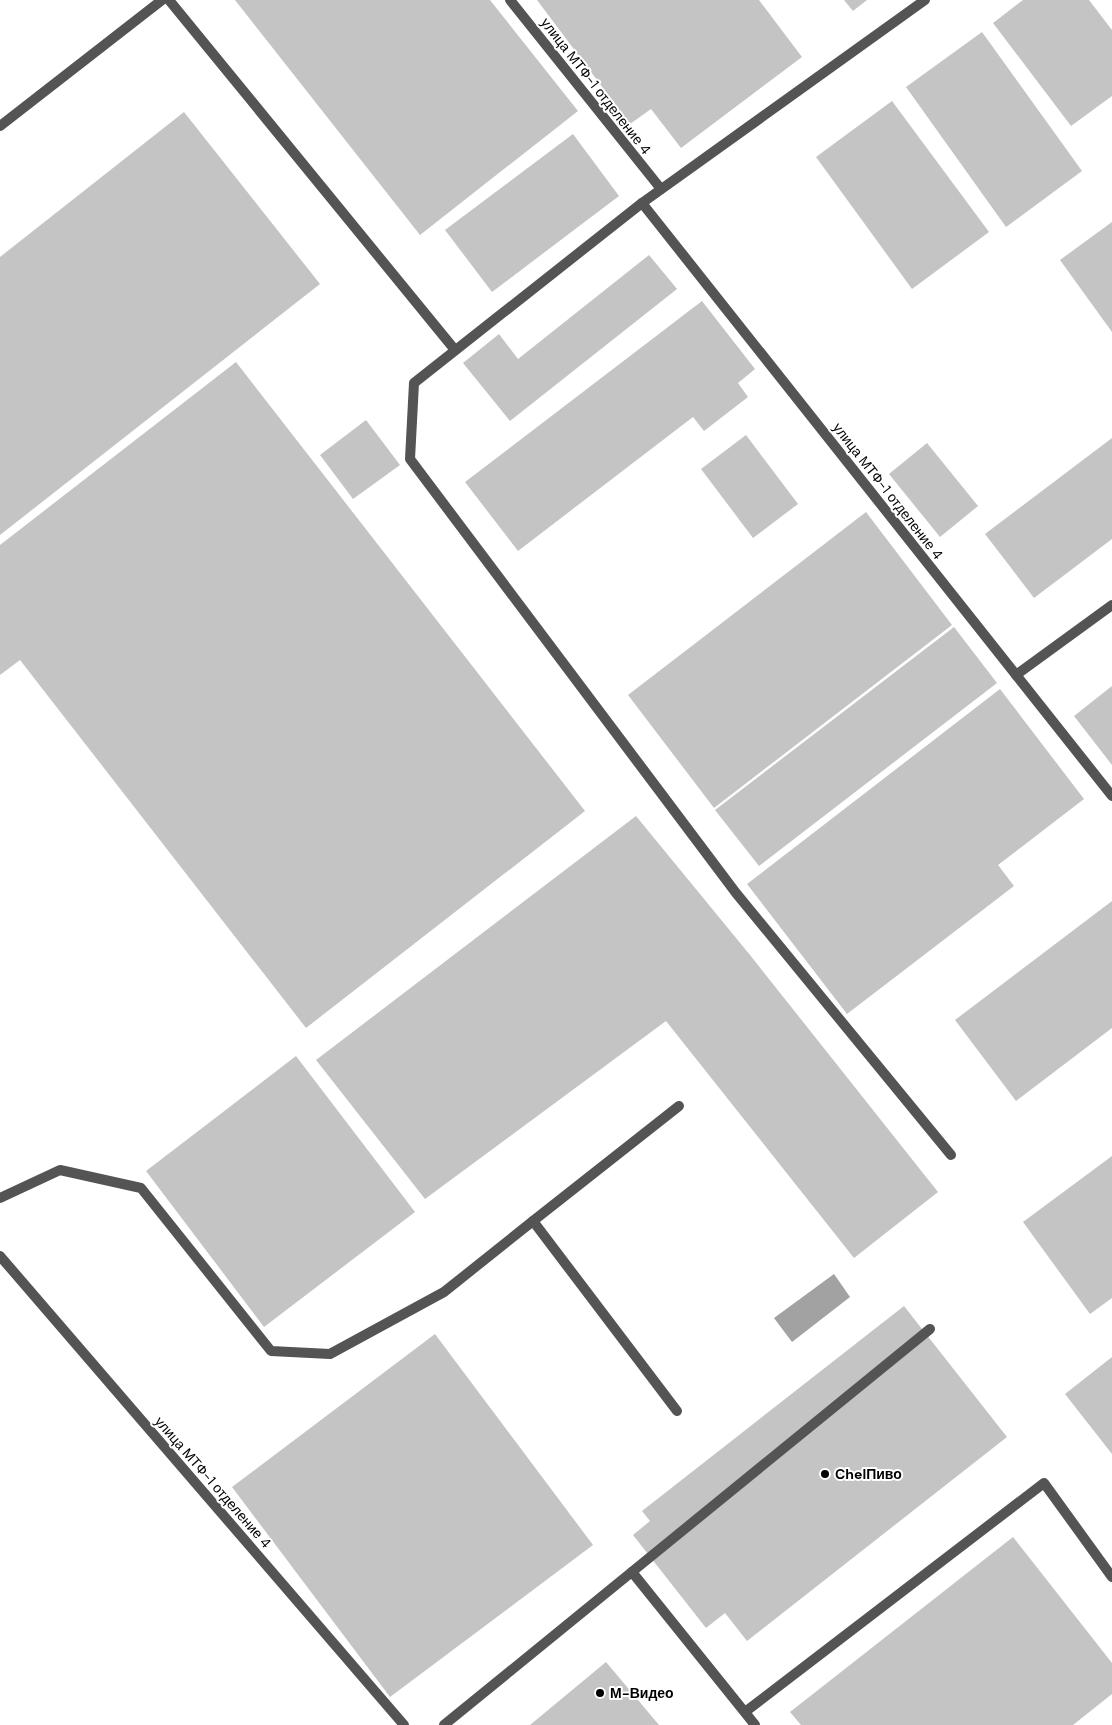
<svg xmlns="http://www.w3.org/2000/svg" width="1112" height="1725" font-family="'DM Sans',sans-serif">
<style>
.water{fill:#a2a2a2}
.building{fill:#c4c4c4}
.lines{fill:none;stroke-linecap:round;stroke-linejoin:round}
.lane{stroke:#545454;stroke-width:10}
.street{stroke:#545454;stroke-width:10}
.poi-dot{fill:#000;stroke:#fff;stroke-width:2}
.labels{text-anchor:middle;stroke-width:4;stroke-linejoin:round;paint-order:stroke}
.street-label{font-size:14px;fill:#000;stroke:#fff}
.poi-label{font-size:14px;font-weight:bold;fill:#000;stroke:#fff;text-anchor:start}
</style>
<rect width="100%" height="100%" fill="#fff"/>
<path class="water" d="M834 1274 850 1297 792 1342 774 1318Z"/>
<g class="building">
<path d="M235 0H490L578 111 420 235Z"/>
<path d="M537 0H759L802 57 681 148 651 109 630 124Z"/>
<path d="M844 0H867L853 11Z"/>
<path d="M1023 0H1089L1112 30V96L1071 126 993 23Z"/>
<path d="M982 32 1082 171 1006 227 906 87Z"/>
<path d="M892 101 989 232 912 289 816 157Z"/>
<path d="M184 112 320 284 0 535V257Z"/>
<path d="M573 134 619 196 492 292 445 230Z"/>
<path d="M1112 222V332L1060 260Z"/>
<path d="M649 255 677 289 510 421 463 363 499 334 518 359Z"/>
<path d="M702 301 755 369 738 383 748 397 704 431 693 417 518 551 465 482Z"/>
<path d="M236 362 585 811 306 1028 20 660 0 675V545Z"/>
<path d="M366 420 400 465 353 499 320 455Z"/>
<path d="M746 435 798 504 753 538 701 469Z"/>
<path d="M1112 438V539L1034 598 985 534Z"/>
<path d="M927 443 978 506 940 537 889 474Z"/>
<path d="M866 512 952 625 714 808 628 695Z"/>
<path d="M954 627 997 683 759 866 715 810Z"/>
<path d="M1112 686V765L1074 716Z"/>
<path d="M1000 689 1084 799 998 865 1014 886 847 1014 747 884Z"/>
<path d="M636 816 750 955 938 1192 854 1258 666 1021 425 1199 316 1060Z"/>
<path d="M1112 901V1028L1016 1101 955 1020Z"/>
<path d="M296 1056 415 1212 264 1327 146 1171Z"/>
<path d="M1112 1156V1298L1090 1314 1023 1222Z"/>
<path d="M904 1306 1007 1437 747 1641 725 1613 706 1628 633 1535 650 1521 642 1511Z"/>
<path d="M435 1334 593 1545 390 1697 232 1487Z"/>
<path d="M1112 1357V1454L1065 1394Z"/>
<path d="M1013 1537 1112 1663V1694L1073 1725H801L790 1712Z"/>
<path d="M606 1662 659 1725H530Z"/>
</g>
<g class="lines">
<g class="lane">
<path d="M169 0 455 350"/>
<path d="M510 0 661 189"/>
<path d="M925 0 642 203 414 383 410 459 736 893 951 1155"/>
<path d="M0 126 162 0"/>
<path d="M642 203 1112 796"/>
<path d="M1016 675 1112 605"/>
<path d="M0 1198 60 1170 141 1188 271 1351 330 1354 444 1292 533 1221"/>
<path d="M632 1572 755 1725"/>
<path d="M745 1712 1044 1483 1112 1577"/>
<path d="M444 1725 930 1329"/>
</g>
<g class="street">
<path d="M0 1256 404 1725"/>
<path d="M677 1411 533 1221 679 1106"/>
</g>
</g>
<g class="poi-dot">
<circle cx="825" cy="1474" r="5"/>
<circle cx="600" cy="1693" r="5"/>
</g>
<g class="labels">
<g class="street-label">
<text transform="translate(596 86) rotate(52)" y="5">улица МТФ-1 отделение 4</text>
<text transform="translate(888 491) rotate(52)" y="5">улица МТФ-1 отделение 4</text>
<text transform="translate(213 1482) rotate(49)" y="5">улица МТФ-1 отделение 4</text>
</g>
<g class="poi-label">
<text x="835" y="1479">ChelПиво</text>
<text x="610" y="1698">М-Видео</text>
</g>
</g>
</svg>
